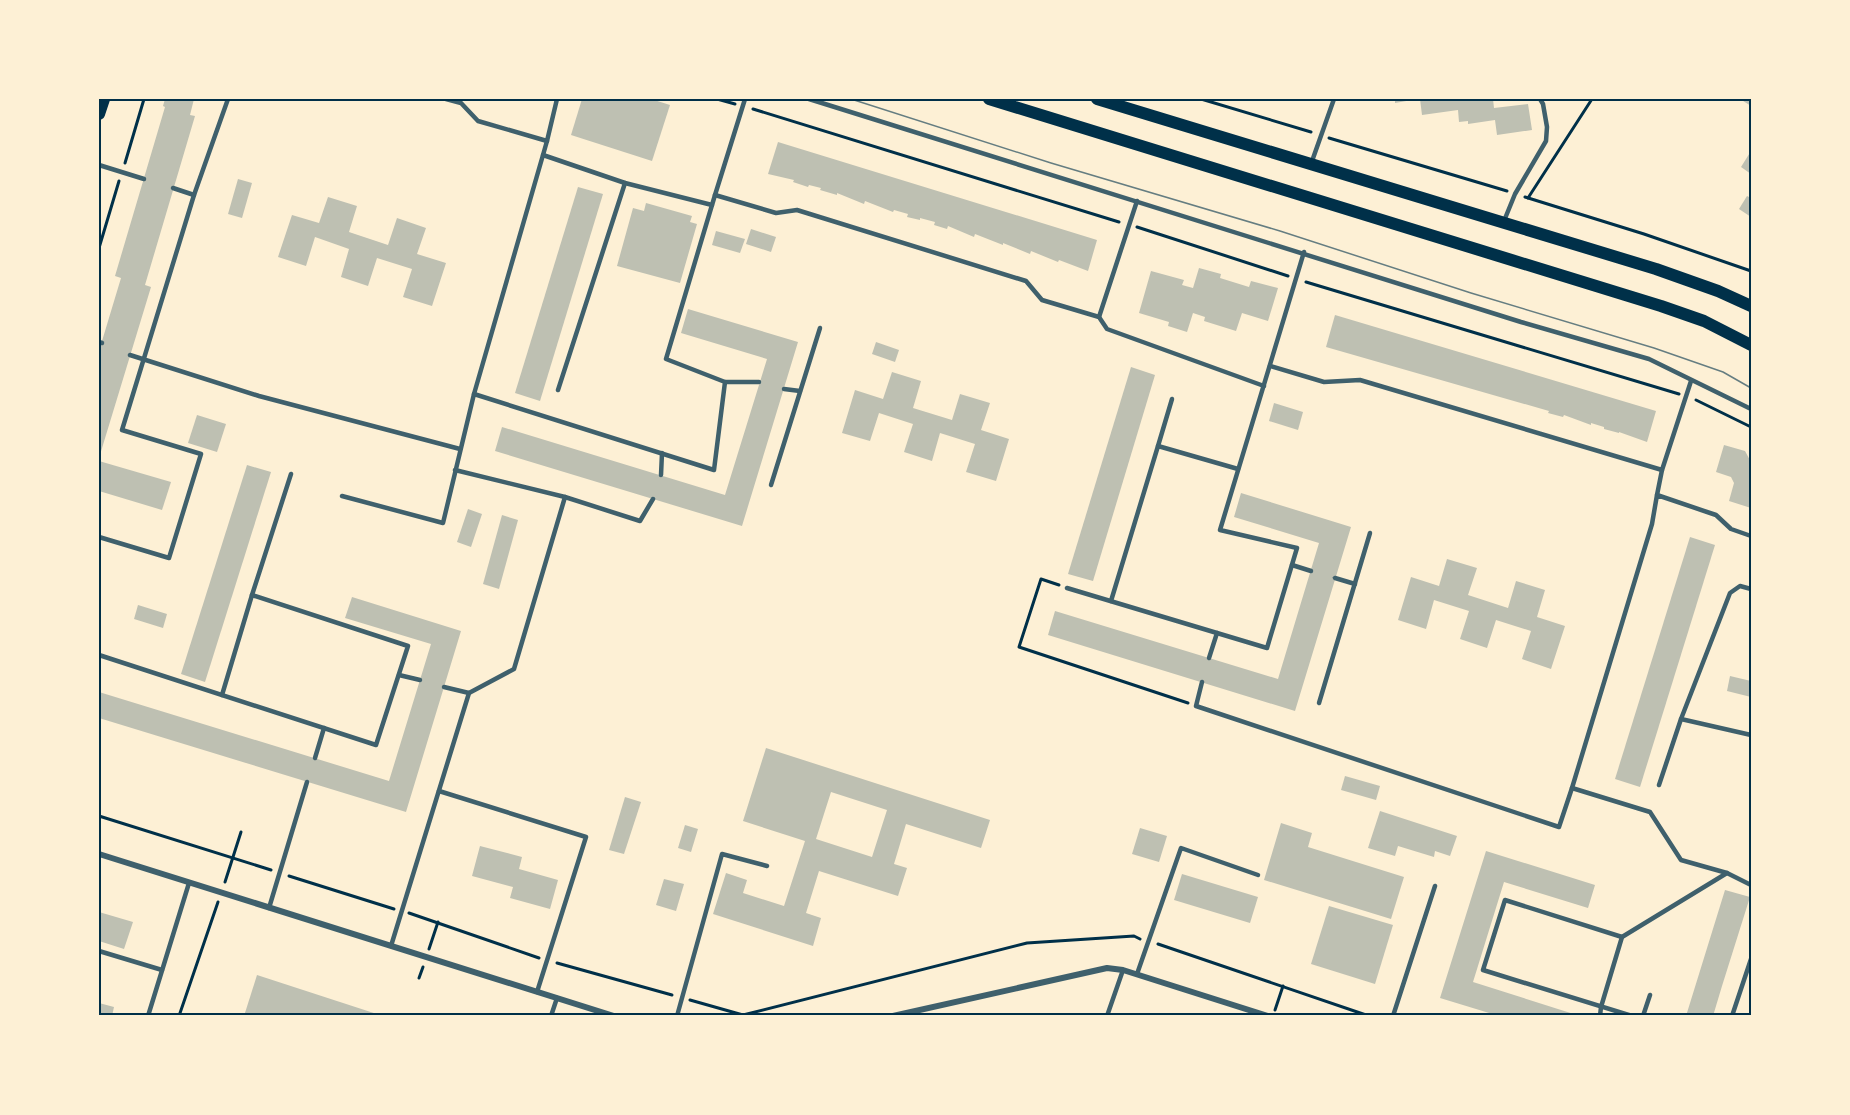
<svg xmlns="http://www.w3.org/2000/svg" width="1850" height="1115" font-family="'Alegreya Sans',sans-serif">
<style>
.building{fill:#bec0b2;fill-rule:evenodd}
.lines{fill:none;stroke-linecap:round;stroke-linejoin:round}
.path{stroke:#003049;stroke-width:3}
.service{stroke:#3f606c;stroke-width:4.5}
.minor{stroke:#3f606c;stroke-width:6}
.secondary{stroke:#003049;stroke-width:12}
.tram{stroke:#657d81;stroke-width:1.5}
.neatline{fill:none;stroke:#003049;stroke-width:2}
</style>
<rect width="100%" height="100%" fill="#fdf0d5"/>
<g class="building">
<path d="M165 99H194L190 115 195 116 145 285 151 287 99 458V351L121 278 115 276 165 107 163 106Z"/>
<path d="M582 99H651L670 105 652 161 571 135Z"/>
<path d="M1395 99H1412V100L1395 103Z"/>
<path d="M1420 99H1493L1494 108 1528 104 1532 130 1497 135 1495 120 1468 124V121L1459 122 1458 110 1422 115Z"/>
<path d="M1740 99H1751V106Z"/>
<path d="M778 142 1097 240 1088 271 1059 260 1058 262 1031 251 1030 254 1003 243V245L975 234 974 237 948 226 947 229 934 225 935 222 920 218V220L907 217 908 214 894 210 893 212 865 201 864 204 837 193V195L820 190 821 188 809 185 808 187 793 182 794 180 768 174Z"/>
<path d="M1751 151V174L1741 167Z"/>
<path d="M238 179 252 183 242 218 228 214Z"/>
<path d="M578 187 603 194 540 401 515 393Z"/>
<path d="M1747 196 1751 198V217L1739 209Z"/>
<path d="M328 197 357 206 349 232 388 245 397 218 426 228 417 254 446 263 432 306 403 297 412 269 377 258 368 286 341 277 349 249 315 237 306 266 278 257 292 215 319 223Z"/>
<path d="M646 203 692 216 690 222 697 224 680 283 617 266 633 208 644 211Z"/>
<path d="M751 229 776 237 771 252 746 244Z"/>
<path d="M716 231 745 239 740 253 712 245Z"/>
<path d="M1199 268 1221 274 1220 278 1249 287 1251 281 1278 288 1268 321 1242 313 1236 331 1204 321 1205 317 1193 313 1187 332 1168 326 1169 322 1139 313 1151 271 1184 280 1182 285 1193 288Z"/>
<path d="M688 309 798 342 742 526 495 451 502 427 725 495 767 359 681 333Z"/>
<path d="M1335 315 1656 411 1647 442 1619 432V433L1604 429V427L1591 423V425L1564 415 1563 417 1548 413 1549 411 1326 347Z"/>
<path d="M876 342 899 350 895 362 872 354Z"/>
<path d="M1131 367 1155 375 1093 581 1068 574Z"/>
<path d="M892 372 921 381 913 408 952 420 960 394 990 403 981 430 1009 439 996 481 966 472 975 444 940 433 932 461 904 452 913 424 879 413 870 441 842 433 855 390 883 399Z"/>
<path d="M1274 403 1303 412 1298 430 1269 421Z"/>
<path d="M197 415 226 424 217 452 188 443Z"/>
<path d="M1724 445 1745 451 1751 462V508L1729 501 1734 483 1731 477 1716 472Z"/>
<path d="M99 461 171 482 162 510 99 491Z"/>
<path d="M247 465 271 472 205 682 181 674Z"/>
<path d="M1241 493 1351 527 1295 711 1048 635 1055 611 1278 679 1319 543 1234 517Z"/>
<path d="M468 509 482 514 471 547 457 542Z"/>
<path d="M502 515 518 520 499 589 483 584Z"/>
<path d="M1690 537 1715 545 1640 787 1615 779Z"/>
<path d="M1447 559 1477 568 1468 595 1508 608 1516 581 1545 590 1537 617 1565 626 1551 669 1522 659 1531 631 1496 620 1487 648 1460 639 1469 611 1434 600 1426 629 1398 620 1411 577 1439 586Z"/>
<path d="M352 597 461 631 406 812 99 718V692L389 781 431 644 345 618Z"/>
<path d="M138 605 167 614 163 628 134 619Z"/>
<path d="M1730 676 1751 681V697L1727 691Z"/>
<path d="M766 748 990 820 981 848 906 824 894 864 907 868 898 896 819 871 806 913 821 918 813 946 713 914 726 873 747 880 743 893 784 906 805 841 743 821ZM831 792 887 810 872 857 816 839Z"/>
<path d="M1345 776 1380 786 1376 800 1341 790Z"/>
<path d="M625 797 641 802 624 854 609 850Z"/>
<path d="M1380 811 1457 836 1450 856 1435 851 1434 857 1398 846 1395 856 1368 848Z"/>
<path d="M1281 823 1312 833 1308 847 1404 877 1391 919 1264 880Z"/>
<path d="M685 825 698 829 691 852 678 848Z"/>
<path d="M1140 828 1167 836 1159 862 1132 854Z"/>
<path d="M480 846 522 857 519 869 558 880 550 909 510 898 513 887 472 876Z"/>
<path d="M1486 851 1595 885 1588 908 1504 882 1473 982 1580 1016H1499L1440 998Z"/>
<path d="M1182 874 1258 897 1250 923 1174 900Z"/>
<path d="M664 879 684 884 676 911 656 905Z"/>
<path d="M1725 890 1750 897 1722 986 1713 1016H1686Z"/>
<path d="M1329 906 1393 925 1375 984 1311 964Z"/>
<path d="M99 912 133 922 124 949 99 941Z"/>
<path d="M257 975 383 1016H244Z"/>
<path d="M99 1003 114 1007 112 1016H99Z"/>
</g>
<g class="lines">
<g class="path">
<path d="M717 99 735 104"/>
<path d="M1201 99 1311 132"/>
<path d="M753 109 1119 222"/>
<path d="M1329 138 1507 191"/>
<path d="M125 163 144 99"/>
<path d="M1525 197 1644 234 1751 271"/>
<path d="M1528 198 1592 99"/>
<path d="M1137 227 1288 276"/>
<path d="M99 248 119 181"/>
<path d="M1306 282 1679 394"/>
<path d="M1696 400 1751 427"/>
<path d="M1059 585 1041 579 1019 647 1188 703"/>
<path d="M99 816 271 870"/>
<path d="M289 876 394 909"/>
<path d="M225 882 241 832"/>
<path d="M409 913 539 958"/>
<path d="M1158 944 1369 1016"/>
<path d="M429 949 438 922"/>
<path d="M557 963 672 995"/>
<path d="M419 978 423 967"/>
<path d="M690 1000 743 1015 1027 943 1134 936 1140 939"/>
<path d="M1275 1010 1283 986"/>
<path d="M179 1016 218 902"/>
</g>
<g class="service">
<path d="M446 99 461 103 478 121 547 141 557 99"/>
<path d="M745 99 715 195 776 213 797 210 1026 281 1042 300 1099 317 1107 329 1264 386"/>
<path d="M809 99 1521 322 1649 359 1751 409"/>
<path d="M547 141 543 155 625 183 712 205"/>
<path d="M1311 164 1334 99"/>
<path d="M99 165 144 179"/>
<path d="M173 188 194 195"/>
<path d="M1504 221 1515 194 1546 141 1547 127 1543 104 1540 99"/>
<path d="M1099 317 1137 201"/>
<path d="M99 342 102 343"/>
<path d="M130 355 259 396 460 449"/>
<path d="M1270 366 1324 382 1360 380 1662 470 1691 381"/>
<path d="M725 382H759"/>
<path d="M784 389 800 391"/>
<path d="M558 390 625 183"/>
<path d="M474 394 543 155"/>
<path d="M1158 446 1172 399"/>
<path d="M455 470 565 497 640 521 653 499"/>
<path d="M661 475 662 453"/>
<path d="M771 485 820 328"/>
<path d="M1657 495 1662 470"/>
<path d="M342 496 443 523 474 394 714 470 725 382 666 359 715 195"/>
<path d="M1751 536 1731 529 1716 515 1657 495 1652 524 1572 788 1650 812 1681 860 1727 873 1751 885"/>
<path d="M99 537 169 558 201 454 122 430 194 195 228 99"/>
<path d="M1292 565 1311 571"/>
<path d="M1335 578 1355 584"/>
<path d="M1067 588 1267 648 1297 548 1220 530 1304 252"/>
<path d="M1111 601 1158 446 1238 469"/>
<path d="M99 655 376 745 408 646 252 595 291 474"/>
<path d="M1209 658 1217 633"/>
<path d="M399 675 420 680"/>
<path d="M1202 682 1196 706 1559 827 1572 788"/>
<path d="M444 687 469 693"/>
<path d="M222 695 252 595"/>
<path d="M1319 703 1370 533"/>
<path d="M1681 719 1751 735"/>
<path d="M315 758 324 728"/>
<path d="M1659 785 1681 719 1730 593 1740 586 1751 589"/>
<path d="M439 791 586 837 537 992"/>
<path d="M269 908 307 782"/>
<path d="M1622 937 1505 900 1483 970 1632 1016"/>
<path d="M391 946 469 693 514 669 565 497"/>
<path d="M99 951 162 970"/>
<path d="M1137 974 1181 848 1258 875"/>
<path d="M148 1016 189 883"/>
<path d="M551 1016 557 998"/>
<path d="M677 1016 722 854 767 866"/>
<path d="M1107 1016 1123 970"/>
<path d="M1393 1016 1435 886"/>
<path d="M1600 1016 1601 1007 1622 937 1727 873"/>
<path d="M1643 1016 1650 995"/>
<path d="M1732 1016 1751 959"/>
</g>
<g class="minor">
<path d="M99 854 614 1016"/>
<path d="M893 1016 1107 968 1123 970 1268 1016"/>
</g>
<g class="secondary">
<path d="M989 99 1661 306 1704 321 1751 345"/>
<path d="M1097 99 1656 269 1718 291 1751 306"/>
<path d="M99 114 104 99"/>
</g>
<path class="tram" d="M851 99 1051 163 1280 231 1471 293 1654 348 1723 372 1751 388"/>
</g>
<rect width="1850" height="1115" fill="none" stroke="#fdf0d5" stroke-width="201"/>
<rect x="100" y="100" width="1650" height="914" class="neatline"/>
</svg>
